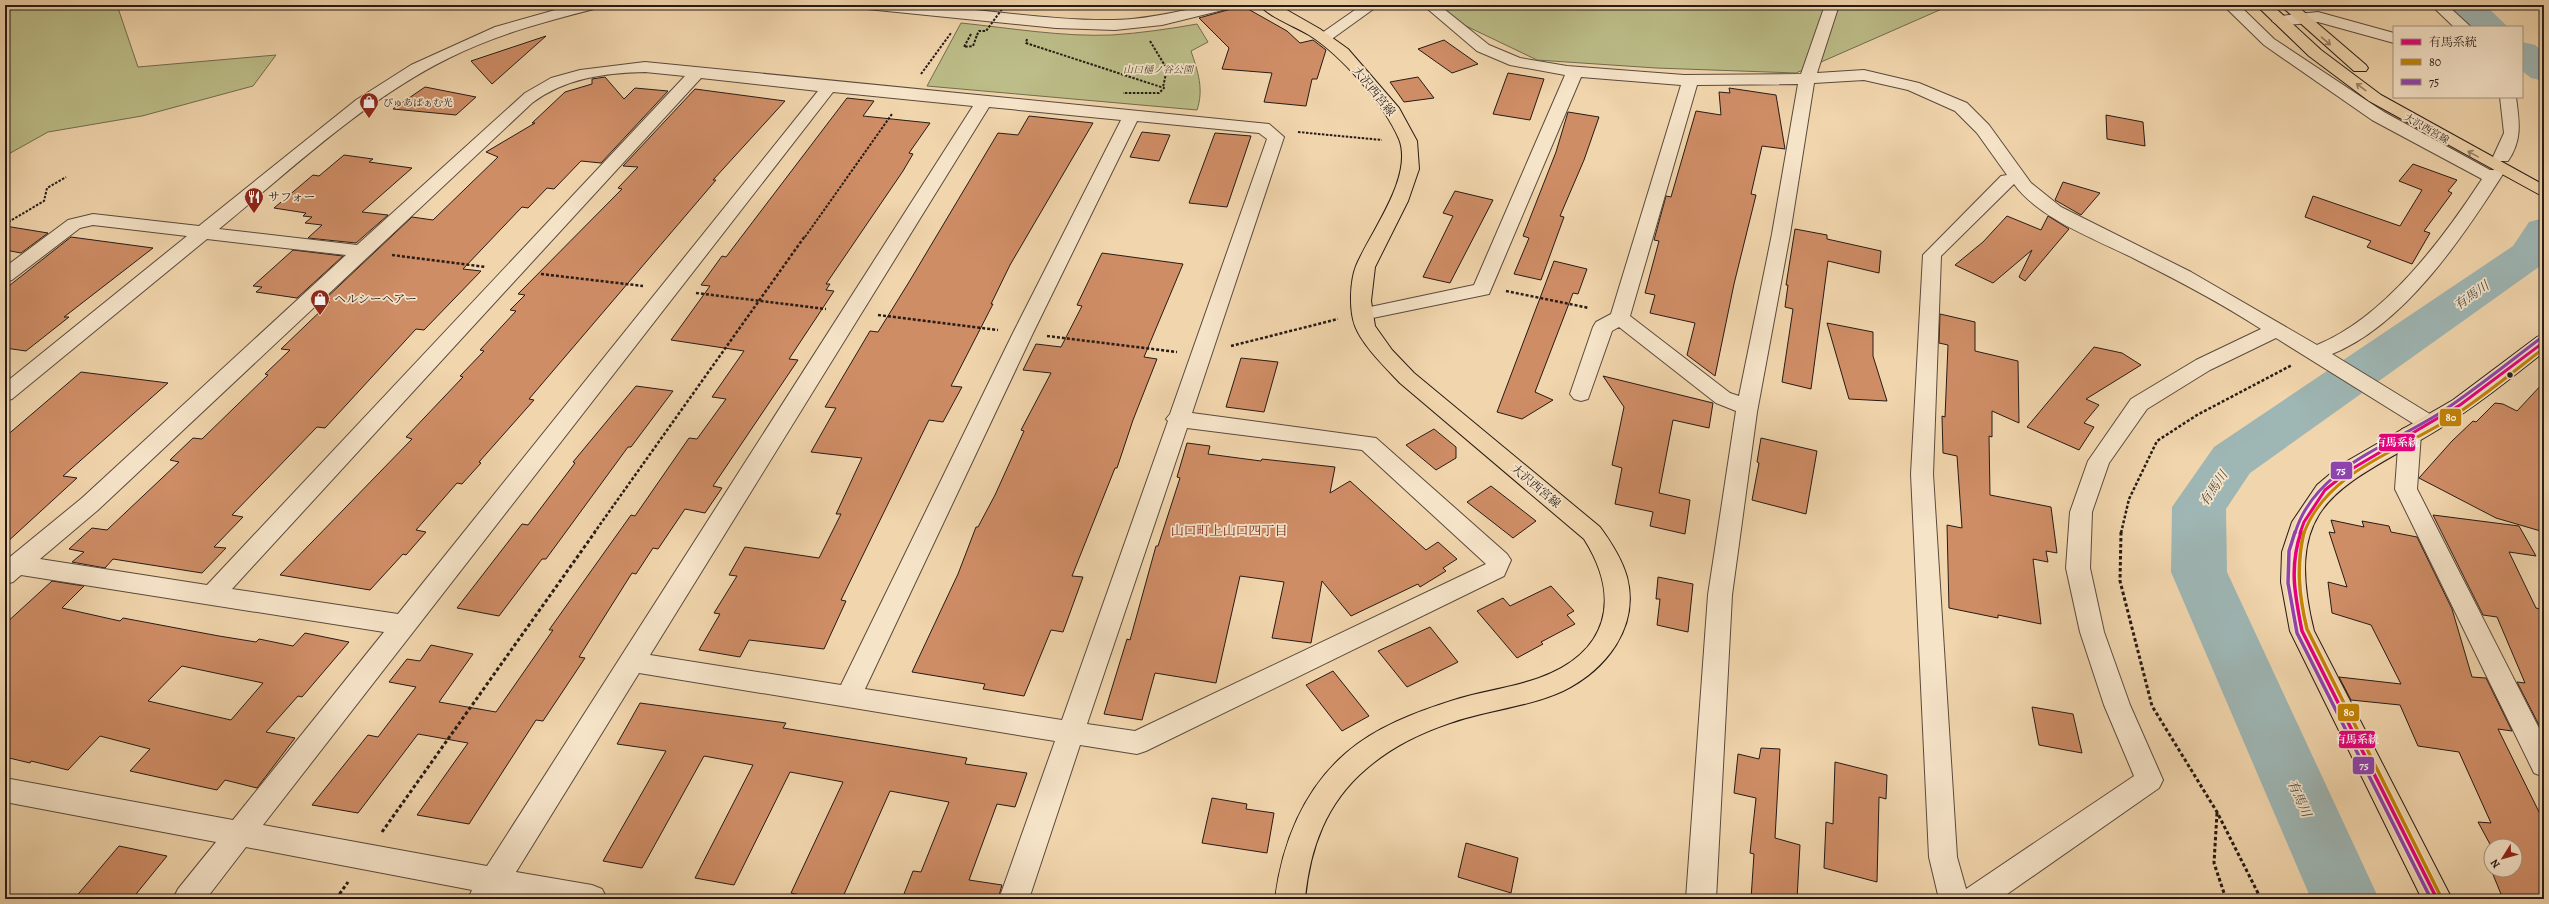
<svg xmlns="http://www.w3.org/2000/svg" width="2549" height="904" font-family="Alegreya,'Noto Serif JP',serif">
<style>
.green{fill:#bcbd88;stroke:#726c4f}
.lines{fill:none;stroke-linecap:round;stroke-linejoin:round}
.river{fill:#9eb6b4;fill-rule:evenodd}
.building{fill:#cf8d66;stroke:#271b16;fill-rule:evenodd}
.minor-casing{stroke:#5a4a3c;stroke-width:2}
.major-casing{stroke:#271b16;stroke-width:2}
.path-far2{stroke:#271b16;stroke-width:2;stroke-dasharray:2.5 1.5;stroke-linecap:butt}
.path-far1{stroke:#271b16;stroke-width:2.5;stroke-dasharray:3 2;stroke-linecap:butt}
.path{stroke:#271b16;stroke-width:3;stroke-dasharray:3.5 2.5;stroke-linecap:butt}
.minor{fill:#f6e4c9;fill-rule:evenodd}
.major{fill:#f1d5ac;fill-rule:evenodd}
.path-bridge{stroke:#271b16;stroke-width:2;stroke-dasharray:2.5 1.5;stroke-linecap:butt}
.bus-1-far1-casing{stroke:#f6e4c9;stroke-width:6}
.bus-1-casing{stroke:#f6e4c9;stroke-width:6}
.bus-2-far1-casing{stroke:#f6e4c9;stroke-width:6}
.bus-2-casing{stroke:#f6e4c9;stroke-width:6}
.bus-3-far1-casing{stroke:#f6e4c9;stroke-width:6}
.bus-3-casing{stroke:#f6e4c9;stroke-width:6}
.bus-1-far1{stroke:#e5007d;stroke-width:3}
.bus-1{stroke:#e5007d;stroke-width:3.5}
.bus-2-far1{stroke:#c38306;stroke-width:3}
.bus-2{stroke:#c38306;stroke-width:3.5}
.bus-3-far1{stroke:#8e44ad;stroke-width:3}
.bus-3{stroke:#8e44ad;stroke-width:3.5}
.oneway{stroke:#968168}
.bus-dot{fill:#271b16;stroke:#f6e4c9;stroke-width:1.5}
.labels{text-anchor:middle;stroke-width:3.5;stroke-linejoin:round;paint-order:stroke}
.far-park-label{font-size:10px;font-style:italic;fill:#544c38;stroke:#f6e4c9}
.far-poi-label{font-size:10px;fill:#271b16;stroke:#f6e4c9;text-anchor:start}
.far-street-label{font-size:10px;fill:#271b16;stroke:#f6e4c9}
.street-label{font-size:12px;fill:#271b16;stroke:#f6e4c9}
.poi-label{font-size:12px;fill:#271b16;stroke:#f6e4c9;text-anchor:start}
.water-label{font-size:13px;font-style:italic;fill:#4b4a45;stroke:#f6e4c9}
.neighbourhood-label{font-size:13px;fill:#7a1f14;stroke:#f6e4c9}
.line-badge{stroke:#f6e4c9;stroke-width:1.5}
.badge-label{font-size:11px;text-anchor:middle;font-weight:bold;fill:#fff}
</style>
<rect width="100%" height="100%" fill="#f1d5ac"/>
<filter id="stains"><feTurbulence type="fractalNoise" baseFrequency=".005" numOctaves="4"/><feColorMatrix values="0 0 0 0 .2 0 0 0 0 .09 0 0 0 0 .02 0 0 0 .5 -.17"/></filter>
<radialGradient id="worn" r=".72"><stop offset=".6" stop-color="#630" stop-opacity="0"/><stop offset="1" stop-color="#630" stop-opacity=".3"/></radialGradient>
<g class="green">
<path d="M5 5H124L118 8 138 67 276 55 253 86 142 116 48 132 5 156Z"/>
<path d="M1436 5H1951L1796 73 1656 68 1537 60 1466 26Z"/>
<path d="M961 23C1010 28 1062 37 1112 35 1141 33 1169 29 1197 24L1208 42 1191 51C1198 72 1204 89 1197 110L927 86Z"/>
</g>
<g class="lines">
<g class="river">
<path d="M2447 5H2485L2508 27H2469Z"/>
<path d="M2522 42 2535 45 2544 52V81L2531 78 2522 71Z"/>
<path d="M2544 218 2543 264 2250 473 2226 509 2227 572 2379 899H2311L2171 572 2172 507 2214 447 2513 246 2529 222Z"/>
</g>
</g>
<g class="building">
<path d="M1234 5H1241L1287 31 1300 43 1313 40 1326 50 1317 79H1312L1306 106 1264 102 1272 73 1222 69 1229 48 1199 18 1231 9Z"/>
<path d="M546 36 492 84 471 61Z"/>
<path d="M1444 40 1478 64 1452 73 1418 49Z"/>
<path d="M1508 73 1544 79 1530 120 1493 114Z"/>
<path d="M605 77 624 99 635 88 668 91 601 163 581 161 554 189 547 188 528 208 522 207 463 269 481 271 424 330 416 329 325 428 317 427 232 515 243 517 214 547 226 548 202 573 113 559 105 568 72 562 84 552 69 549 92 528 107 530 179 462 170 460 193 438 202 439 268 375 265 374 290 350 281 349 330 302 323 301 412 217 433 220 498 157 486 152 535 123H532L565 92 592 84V79Z"/>
<path d="M1418 77 1434 98 1404 102 1390 82Z"/>
<path d="M425 87 476 97 456 115 393 109Z"/>
<path d="M1729 88 1776 95 1785 149 1762 146 1751 194 1756 195 1734 284 1715 376 1687 355 1695 323 1650 313 1655 295 1645 293 1659 241 1654 240 1666 196 1671 197 1696 111 1721 115 1719 92 1730 93Z"/>
<path d="M695 89 785 101 713 180H716L529 399 534 400 479 462 481 463 462 484 457 483 416 530 426 532 406 555 403 554 370 590 280 575 412 439 406 437 463 377 460 376 484 351 480 350 516 311 510 310 525 295 518 294 622 189 618 188 638 167 623 166Z"/>
<path d="M847 98 874 101 863 116 930 123 909 153 913 154 903 171 826 284H830L826 290 834 291 789 359 798 360 713 486 722 488 705 513 685 509 658 549 653 548 636 574 632 573 579 657 585 658 543 721 536 720 469 824 417 815 468 743 418 734 358 813 312 805 368 735 378 737 416 687 389 682 407 659 420 661 431 645 473 654 439 702 496 712 553 630H549L631 515 635 516 689 438 697 439 726 399 712 397 744 351 671 340 710 286 701 285 722 256 726 257Z"/>
<path d="M1568 112 1599 117 1584 160 1560 216 1564 217 1541 280 1514 274 1529 238 1523 236 1556 152Z"/>
<path d="M2106 115 2143 122 2145 146 2107 139Z"/>
<path d="M1029 116 1093 123 1010 265 991 304H993L951 386 962 387 943 422 929 420 841 600 846 601 824 649 749 640 740 657 699 650 720 614 714 613 737 576 729 575 745 547 819 558 841 514H836L862 458 811 452 836 408 825 407 870 331 878 332 909 282 998 133 1018 135Z"/>
<path d="M1142 132 1170 135 1159 161 1130 157Z"/>
<path d="M1215 133 1251 136 1227 207 1189 203Z"/>
<path d="M344 155 373 159 369 162 412 168 362 212 388 215 356 243 308 238 322 225 305 223 312 217 303 216 306 213 274 208 313 175 319 176Z"/>
<path d="M2413 164 2457 180 2448 191 2452 193 2424 231 2430 233 2412 264 2367 247 2371 241 2305 217 2313 196 2400 226 2422 190 2399 181Z"/>
<path d="M2063 182 2100 193 2081 215 2055 200Z"/>
<path d="M1455 191 1493 200 1450 283 1423 277 1453 216 1443 213Z"/>
<path d="M2007 216 2041 230 2048 216 2069 229 2025 281 2019 277 2032 250 1993 283 1955 265 1983 242Z"/>
<path d="M5 226 48 233 21 253 5 250Z"/>
<path d="M1795 229 1827 235V239L1881 251 1879 273 1828 261 1811 389 1782 382 1793 309 1785 307 1788 285H1786Z"/>
<path d="M71 237 153 248 64 317H69L26 351 5 348V289Z"/>
<path d="M293 250 343 256 297 298 256 292 262 287 253 286Z"/>
<path d="M1102 253 1183 264 1144 357 1157 359 1133 420 1117 468H1115L1072 576 1083 577 1063 632 1051 630 1024 696 983 689 985 684 912 672 958 574 976 527H978L995 495 1024 431 1021 430 1051 373 1023 370 1036 344 1061 347 1082 306 1077 305Z"/>
<path d="M1554 261 1587 269 1578 294 1573 293 1535 392 1553 400 1522 419 1497 412Z"/>
<path d="M1940 314 1975 322V351L2018 361 2019 423 1992 411V437L1989 436 1990 495 2051 507 2057 553 2046 551 2048 562 2033 559 2041 624 1998 615V618L1949 608 1947 525 1962 528 1957 456 1943 453 1942 416 1945 417 1948 345 1939 343Z"/>
<path d="M1827 323 1873 332V356L1887 401 1849 399Z"/>
<path d="M2094 347 2122 353 2141 365 2086 399 2099 405 2084 423 2094 427 2079 450 2027 427Z"/>
<path d="M1241 358 1278 362 1264 412 1226 407Z"/>
<path d="M81 372 168 383 63 476 77 478 5 544V437Z"/>
<path d="M1603 376 1713 403 1709 428 1673 420 1659 493 1690 500 1685 534 1650 526 1653 512 1615 504 1622 468 1612 465 1624 407Z"/>
<path d="M2544 382V532L2496 518 2419 478 2452 441 2473 421 2476 422 2495 403 2503 404 2517 411Z"/>
<path d="M636 386 673 391 631 447H628L546 559H542L499 616 457 608 522 524 528 525 575 463 573 462Z"/>
<path d="M1434 429 1456 447V458L1436 470 1406 445Z"/>
<path d="M1761 438 1817 451 1806 514 1752 500 1759 463 1757 462Z"/>
<path d="M1187 443 1210 446 1208 454 1261 461 1262 459 1335 467 1330 493 1350 481 1426 550 1438 542 1457 559 1443 568 1446 571 1420 587 1418 584 1351 616 1322 581 1311 643 1272 638 1284 582 1240 576 1216 683 1155 673 1142 720 1104 714 1127 639 1130 640 1156 546H1158L1180 478 1177 477Z"/>
<path d="M1491 486 1536 521 1513 538 1467 502Z"/>
<path d="M2433 515 2519 526 2536 556 2509 552 2536 608 2544 610V735L2517 682 2525 683 2497 617 2483 615Z"/>
<path d="M2331 520 2364 527 2362 521 2389 526 2391 532 2417 537 2452 609 2472 677 2486 678 2512 731 2498 729 2544 822V899H2503L2492 872 2507 875 2504 870H2515V846H2491L2478 822 2491 823 2459 752 2418 746 2400 705 2351 700 2339 677 2401 684 2371 625 2332 613 2328 582 2347 587 2329 532 2335 533Z"/>
<path d="M1658 577 1693 584 1688 632 1657 625 1660 599H1656Z"/>
<path d="M52 581 84 586 62 608 120 621 123 618 219 636 256 642 259 639 293 646 305 633 349 642 302 697 298 696 266 732 295 738 257 788 225 780 217 790 130 771 150 749 100 736 68 770 31 761 30 763 5 757V624ZM182 666 263 683 231 720 148 701Z"/>
<path d="M1551 586 1574 611 1567 615 1575 624 1541 642 1543 644 1517 658 1477 611 1503 598 1510 606Z"/>
<path d="M1430 627 1458 662 1407 687 1378 651Z"/>
<path d="M1333 671 1369 716 1342 731 1306 685Z"/>
<path d="M640 703 786 723 783 728 967 758 965 764 1027 773 1015 807 997 804 969 880 1002 885 998 899H902L913 871 921 872 949 802 890 791 842 899H820L791 893 843 782 790 772 734 885 695 878 753 765 704 756 642 868 603 861 666 751 617 744Z"/>
<path d="M2032 707 2073 714 2082 753 2039 745Z"/>
<path d="M1761 748 1780 749 1775 838 1800 845 1797 899H1751L1754 854 1750 853 1756 798 1734 793 1738 754 1759 759Z"/>
<path d="M1835 762 1887 775 1886 799 1879 797 1877 882 1824 868 1826 822 1833 824Z"/>
<path d="M1212 798 1247 804 1246 809 1274 813 1267 853 1202 843Z"/>
<path d="M1466 843 1518 858 1511 893 1458 877Z"/>
<path d="M119 846 167 856 132 899H74Z"/>
</g>
<g class="lines">
<g class="minor-casing">
<g id="minor">
<path d="M573 5H600L598 8C547 21 497 34 449 58 364 100 293 168 219 229L357 245 525 93 551 78 580 70 645 62 1269 124 1284 137 1192 413 1376 438 1507 554 1511 560 1504 576 1146 751 1137 754 1080 745 1029 899H999L1055 741 639 673 516 872 592 885 602 889 607 899H520L501 896 499 899H468L472 890 246 847 206 899H173L178 889 216 842 5 802V778L233 820 384 632 21 575 13 582 5 584V561L82 498 346 255 207 239 12 399 5 401V383L187 236 93 225 80 228 12 280 5 282V267L68 220 93 214 199 226 356 100 411 65 495 27ZM645 72 685 76 207 585 40 559 98 510 532 103C565 78 605 73 645 72ZM701 78 818 91 398 614 232 589ZM833 92 973 106 487 866 263 825ZM989 107 1121 120 1013 333 841 685 650 655ZM1137 121 1259 133 1267 139 1170 414 1166 419 1168 421 1062 720 865 689 1033 333ZM1187 428 1362 450 1486 564 1135 731 1087 724Z"/>
<path d="M860 5C878 5 896 4 914 5 981 8 1047 21 1114 20 1155 20 1192 5 1233 5L1231 8 1162 25 1115 30 1056 28 867 9Z"/>
<path d="M1362 5H1379L1329 41H1319L1316 38 1319 35Z"/>
<path d="M1423 5H1439L1489 45 1520 58 1567 66 1684 75 1801 74 1825 5H1839L1817 73 1864 70 1919 83 1967 103 1989 125 2031 183 2061 207 2191 272 2317 345C2385 317 2442 240 2482 179L2372 120 2264 45 2223 5H2239L2274 39 2384 112 2490 170H2500L2503 174C2463 237 2404 325 2332 354L2438 419 2441 424 2438 429 2430 431 2422 429 2276 338 2210 370 2147 409 2109 463 2092 512 2090 568 2104 632 2130 705 2163 780 2159 788 2000 899H1939L1929 857 1911 474 1923 255 2001 176 2007 175 1977 133 1955 111 1908 90 1864 80 1814 83 1790 234 1757 412 1732 595 1716 899H1686L1708 595 1736 411 1716 403 1619 327 1612 331 1588 399 1581 401 1574 399 1570 394 1593 327 1596 322 1611 314 1681 85 1581 77 1489 294 1363 320 1356 318 1353 314 1356 310 1474 285 1565 75 1510 65 1477 51ZM1798 84 1772 234 1739 396 1730 393 1630 316 1697 85ZM2014 184C2039 219 2098 240 2137 260 2179 281 2221 303 2261 329L2196 360 2131 399 2088 461 2070 512 2066 568 2080 632 2104 705 2134 776 1966 889 1957 857 1933 474 1941 256Z"/>
<path d="M2431 5H2447L2471 27H2454Z"/>
<path d="M2318 12 2394 33V43L2318 22 2280 26 2272 21 2280 16Z"/>
<path d="M2500 97H2516C2519 121 2523 139 2508 161H2496L2493 157 2504 133Z"/>
<path d="M2410 426 2418 429 2421 434 2417 489 2544 738V777L2534 773 2395 489 2399 434 2402 429Z"/>
</g>
</g>
<g class="major-casing">
<g id="major">
<path d="M1260 5H1278L1320 29 1348 49 1399 108 1417 141 1419 169 1408 201 1375 267 1371 301 1375 326 1392 350 1414 373 1600 527C1611 542 1622 559 1627 577 1640 627 1606 670 1563 691 1528 707 1487 710 1450 723 1420 733 1390 748 1366 769 1326 803 1310 848 1305 899H1275C1282 844 1303 790 1346 753 1376 727 1416 712 1454 700 1482 691 1511 688 1539 678 1608 653 1622 599 1584 539L1400 383C1386 368 1362 345 1355 326 1349 310 1350 281 1356 266 1370 232 1414 177 1399 139 1384 104 1341 55 1309 35 1296 27 1267 16 1260 5Z"/>
<path d="M2256 5H2272L2321 50 2381 95 2544 185V197L2369 101 2309 56Z"/>
<path d="M2280 5H2296L2366 65 2368 68 2366 71H2354Z"/>
<path d="M2544 335V352C2510 379 2476 406 2439 429 2343 488 2281 498 2314 631L2452 899H2422L2290 631 2281 582 2282 552 2292 522 2317 485 2342 464 2453 400 2537 337Z"/>
</g>
</g>
<g class="path-far2">
<path d="M971 34 964 47 973 46 977 35"/>
<path d="M1027 39 1026 43 1164 88 1159 93H1123"/>
<path d="M1150 41 1167 69 1163 87"/>
<path d="M921 74 951 33"/>
<path d="M1298 132 1382 140"/>
<path d="M5 224 44 201 47 188 66 177"/>
<path d="M805 237 892 114"/>
</g>
<g class="path-far1">
<path d="M392 255 486 267"/>
<path d="M541 274 643 286"/>
<path d="M1506 291 1589 308"/>
<path d="M696 293 826 309"/>
<path d="M878 315 998 330"/>
<path d="M1047 336 1177 352"/>
<path d="M1231 346 1338 319"/>
<path d="M594 533 805 236"/>
<path d="M2121 533 2129 499 2157 441 2197 415 2292 365"/>
</g>
<g class="path">
<path d="M2121 532 2120 581 2152 706 2217 812 2261 899"/>
<path d="M2217 813 2214 863 2226 899"/>
<path d="M382 832 595 532"/>
<path d="M336 899 348 882"/>
</g>
<use href="#minor" class="minor"/>
<use href="#major" class="major"/>
<path class="path-bridge" d="M977 35 979 31H986L1005 5"/>
<g class="bus-1-far1-casing">
<path id="bus-1-far1" d="M2300 533 2304 522 2325 490 2350 470 2460 405 2544 342"/>
</g>
<g class="bus-1-casing">
<path id="bus-1" d="M2301 532C2289 568 2295 595 2302 631L2437 899"/>
</g>
<g class="bus-2-far1-casing">
<path id="bus-2-far1" d="M2304 533C2327 471 2398 452 2449 419 2482 398 2513 372 2544 348"/>
</g>
<g class="bus-2-casing">
<path id="bus-2" d="M2304 532C2296 566 2299 596 2307 629L2441 897"/>
</g>
<g class="bus-3-far1-casing">
<path id="bus-3-far1" d="M2295 533C2315 467 2390 446 2443 411 2477 388 2509 362 2541 338"/>
</g>
<g class="bus-3-casing">
<path id="bus-3" d="M2295 532 2289 551 2288 583 2297 633 2431 899"/>
</g>
<use href="#bus-1-far1" class="bus-1-far1"/>
<use href="#bus-1" class="bus-1"/>
<use href="#bus-2-far1" class="bus-2-far1"/>
<use href="#bus-2" class="bus-2"/>
<use href="#bus-3-far1" class="bus-3-far1"/>
<use href="#bus-3" class="bus-3"/>
</g>
<defs><path id="oneway-shaft" d="M-6 0H5M1.5-3L5.5 0L1.5 3" fill="none" stroke-width="1.6" stroke-linecap="round" stroke-linejoin="round"/></defs>
<g class="oneway">
<use href="#oneway-shaft" transform="translate(2326 41) rotate(41)"/>
<use href="#oneway-shaft" transform="translate(2361 87) rotate(-143)"/>
<use href="#oneway-shaft" transform="translate(2473 154) rotate(-151)"/>
</g>
<defs>
<g id="shop-pin" transform="scale(1)"><path d="M0 17L-7.5 6A9.5 9.5 0 1 1 7.5 6Z" fill="#8f2418" stroke="#f6e4c9"/><path d="M-5-2.5h2.3a2.7 3.5 0 0 1 5.4 0H5L5.5 6h-11ZM-1.5-2.5h3a1.5 2.3 0 0 0-3 0Z" fill="#fff"/></g>
<g id="restaurant-pin" transform="scale(1)"><path d="M0 17L-7.5 6A9.5 9.5 0 1 1 7.5 6Z" fill="#8f2418" stroke="#f6e4c9"/><path d="M-5-6h1v4h1v-4h1v4h1v-4h1v5L-1.5 .5V6h-2V.5L-5-1ZM5-6V6H3V1.5H1.5Q1.5-4 5-6Z" fill="#fff"/></g>
</defs>
<g fill-rule="evenodd">
<use href="#shop-pin" x="369" y="102"/>
<use href="#restaurant-pin" x="254" y="197"/>
<use href="#shop-pin" x="320" y="299"/>
</g>
<circle class="bus-dot" cx="2510" cy="375" r="3.5"/>
<g class="labels">
<g class="far-park-label">
<text x="1158" y="73">山口樋ノ谷公園</text>
</g>
<g class="far-poi-label">
<text x="383" y="106">ぴゅあぱぁむ光</text>
</g>
<g class="far-street-label">
<text transform="translate(2427 128) rotate(30)" y="4">大沢西宮線</text>
</g>
<g class="street-label">
<text transform="translate(1374 91) rotate(51)" y="4">大沢西宮線</text>
<text transform="translate(1536 486) rotate(40)" y="4">大沢西宮線</text>
</g>
<g class="poi-label">
<text x="268" y="201">サフォー</text>
<text x="334" y="303">ヘルシーヘアー</text>
</g>
<g class="water-label">
<text transform="translate(2471 295) rotate(-35)" y="5">有馬川</text>
<text transform="translate(2213 488) rotate(-56)" y="5">有馬川</text>
<text transform="translate(2300 798) rotate(66)" y="5">有馬川</text>
</g>
<g class="neighbourhood-label">
<text x="1229" y="535">山口町上山口四丁目</text>
</g>
</g>
<g class="line-badge">
<rect x="2439" y="408" width="23" height="19" rx="4" fill="#c38306"/>
<rect x="2378" y="433" width="38" height="19" rx="4" fill="#e5007d"/>
<rect x="2330" y="461" width="23" height="19" rx="4" fill="#8e44ad"/>
<rect x="2337" y="703" width="23" height="19" rx="4" fill="#c38306"/>
<rect x="2338" y="730" width="38" height="19" rx="4" fill="#e5007d"/>
<rect x="2352" y="756" width="23" height="19" rx="4" fill="#8e44ad"/>
</g>
<g class="badge-label">
<text x="2451" y="421">80</text>
<text x="2397" y="446">有馬系統</text>
<text x="2341" y="474">75</text>
<text x="2349" y="716">80</text>
<text x="2357" y="743">有馬系統</text>
<text x="2364" y="769">75</text>
</g>
<rect width="2549" height="904" fill="none" stroke="#f1d5ac" stroke-width="20"/>
<rect x="6" y="6" width="2537" height="892" fill="none" stroke="#271b16" stroke-width="2"/>
<rect x="10" y="10" width="2529" height="884" fill="none" stroke="#271b16"/>
<rect x="2393" y="26" width="130" height="72" fill="#f6e4c9" stroke="#a39481"/>
<rect x="2401" y="39" width="20" height="6" fill="#e5007d" stroke="#a39481"/>
<text x="2429" y="46" font-size="12" fill="#271b16">有馬系統</text>
<rect x="2401" y="59" width="20" height="6" fill="#c38306" stroke="#a39481"/>
<text x="2429" y="66" font-size="12" fill="#271b16">80</text>
<rect x="2401" y="79" width="20" height="6" fill="#8e44ad" stroke="#a39481"/>
<text x="2429" y="86" font-size="12" fill="#271b16">75</text>
<g transform="translate(2503 858) rotate(233)"><circle r="19" fill="#f6e4c9" stroke="#a39481"/>
<path d="M0-3L7 15L0 10L-7 15Z" fill="#8f2418"/>
<text y="-6" font-size="11" font-weight="bold" text-anchor="middle" fill="#271b16">N</text>
</g>
<rect width="100%" height="100%" filter="url(#stains)"/>
<rect width="100%" height="100%" fill="url(#worn)"/>
</svg>
